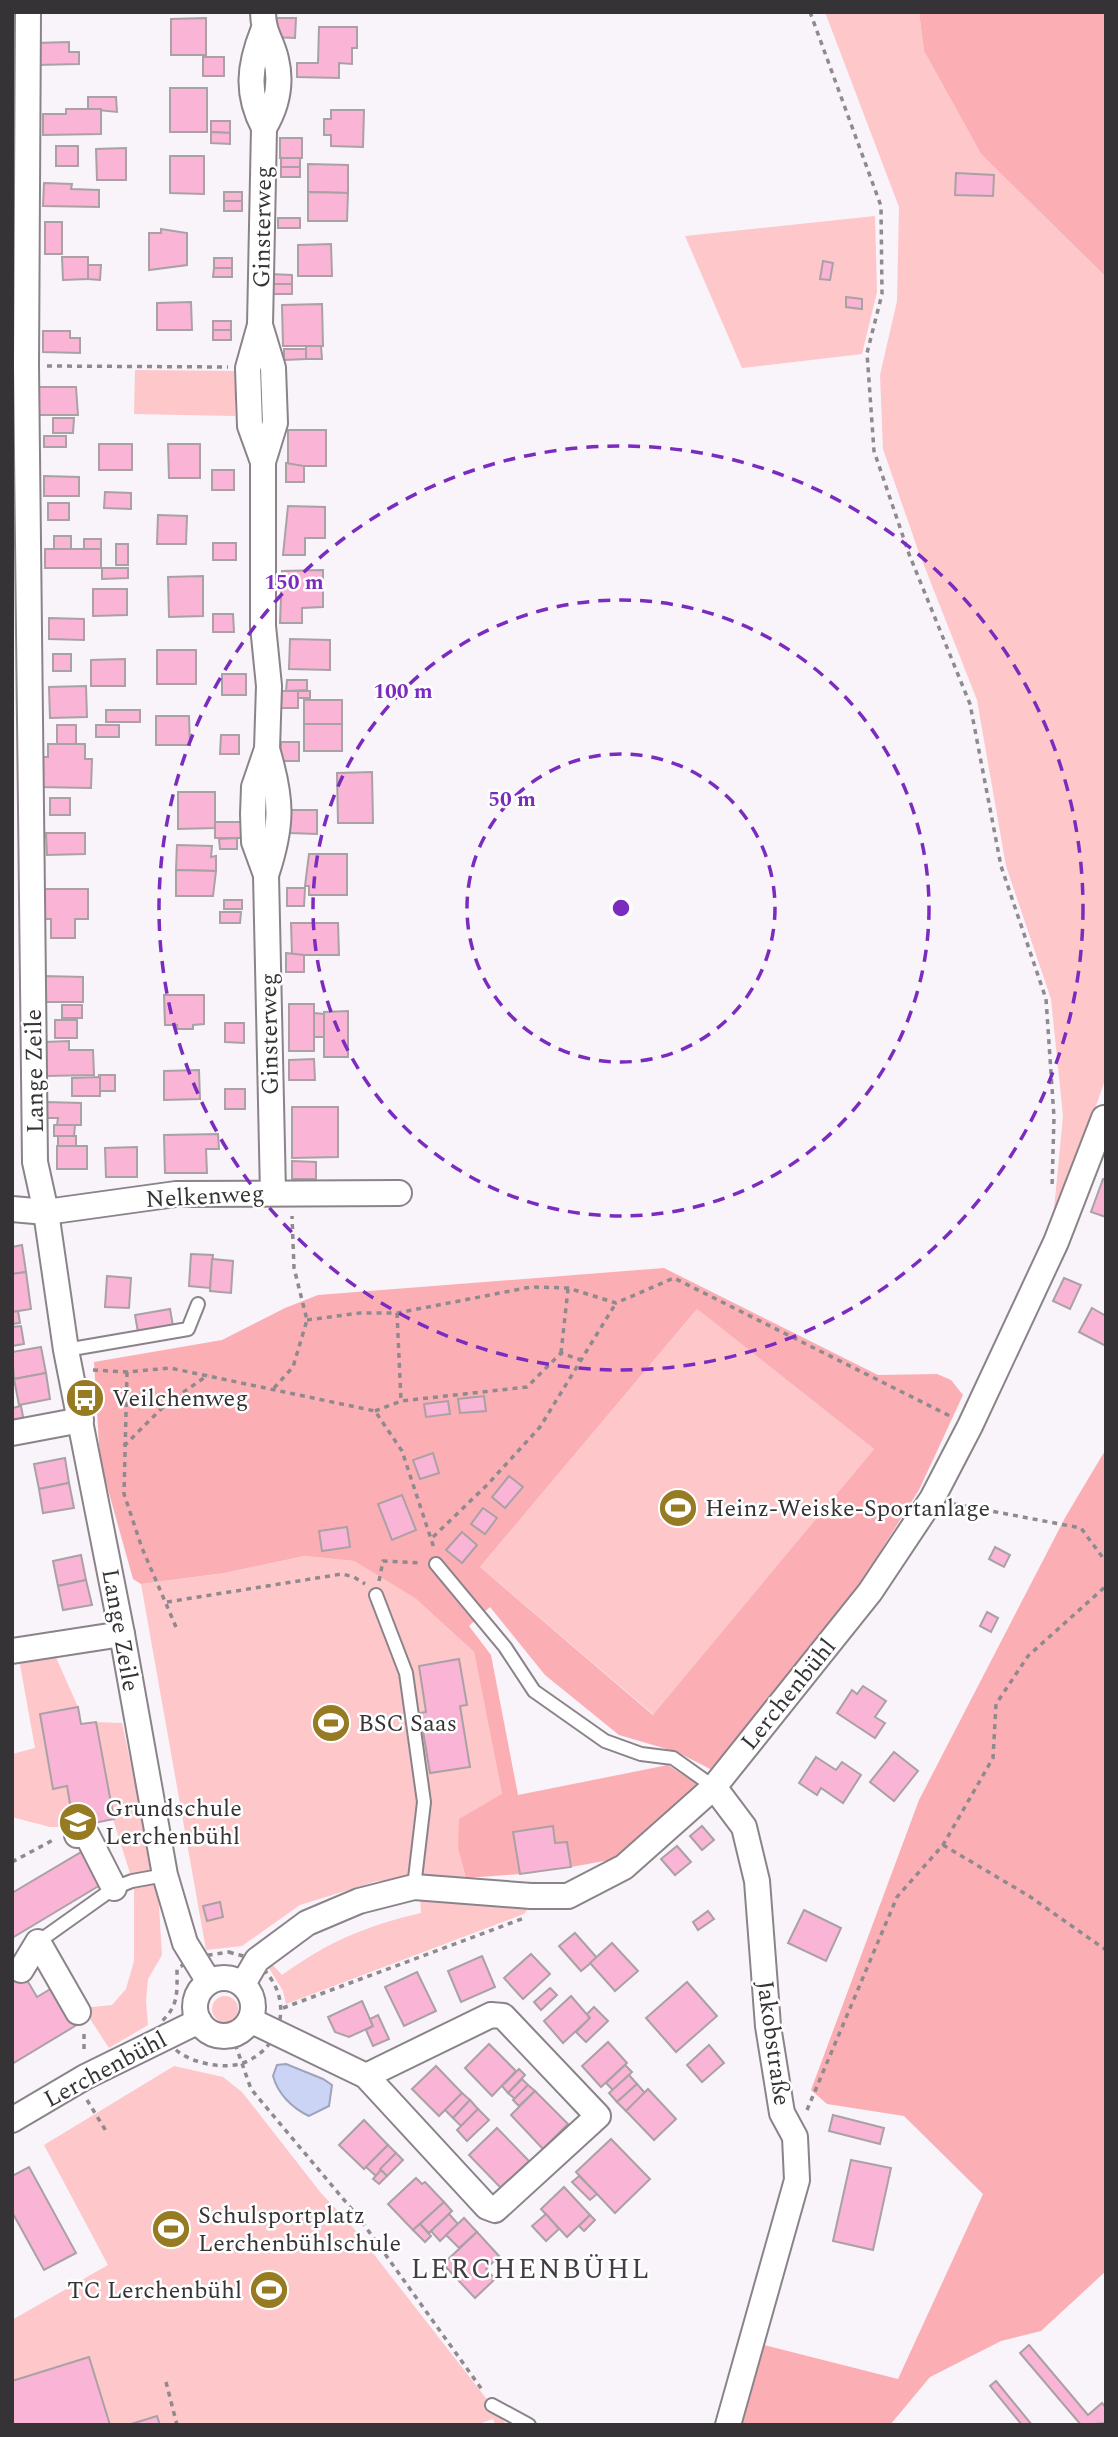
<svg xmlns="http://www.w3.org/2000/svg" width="1118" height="2437" font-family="Spectral,serif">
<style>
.green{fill:#fec7ca}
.forest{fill:#fbafb4;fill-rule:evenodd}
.water{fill:#cbd4f4;stroke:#9ea4bb;stroke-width:2}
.building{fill:#fab5d6;stroke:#aaa1a5;stroke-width:2}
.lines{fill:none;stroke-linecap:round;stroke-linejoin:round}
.lane-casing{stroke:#8a848a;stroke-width:16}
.street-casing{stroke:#8a848a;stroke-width:28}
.path{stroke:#8e8a8e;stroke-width:3.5;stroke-dasharray:5 5;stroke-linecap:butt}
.lane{stroke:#fff;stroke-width:12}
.street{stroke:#fff;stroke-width:24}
.ring{fill:none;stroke:#7b2cbf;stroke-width:3.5;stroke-dasharray:12 9}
.labels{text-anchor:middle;stroke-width:5;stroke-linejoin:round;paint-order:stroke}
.street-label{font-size:24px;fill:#353335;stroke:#fff}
.poi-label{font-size:24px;fill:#353335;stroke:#fff;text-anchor:start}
.quarter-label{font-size:28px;letter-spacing:2px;fill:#423d42;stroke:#fff}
.centre{fill:#7b2cbf;stroke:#fff;stroke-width:3.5}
.ring-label{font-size:21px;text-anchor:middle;font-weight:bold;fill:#7b2cbf;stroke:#fff;stroke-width:5;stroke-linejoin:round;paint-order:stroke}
</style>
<rect width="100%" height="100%" fill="#f9f3fa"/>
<g class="green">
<path d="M825 12H919L924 51 981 154 1106 277V1077L1056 1221 1053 1220 1063 1116 1051 999 1006 866 977 700 918 550 883 449 880 375 897 301 899 207Z"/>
<path d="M875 216 877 292 862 354 742 368 685 236Z"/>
<path d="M135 370 236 371 235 416 134 414Z"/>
<path d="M697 1309 874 1449 654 1715 480 1567Z"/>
<path d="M306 1556 354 1561 416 1599 474 1652 502 1794 458 1849 466 1878 377 1881 300 1905 242 1946 206 1950 141 1584 224 1573Z"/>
<path d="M54 1653 78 1707 40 1714 53 1788 67 1786 74 1827H50L12 1817V1754L35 1748 19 1659Z"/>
<path d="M96 1722 122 1723 158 1890 162 1955 148 1979 146 2001 148 2025 109 2048 83 2008 112 2005 126 1989 134 1961V1886L113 1819Z"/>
<path d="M420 1896 531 1905 524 1914 286 2004 283 1991 267 1965 270 1962 282 1975C328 1942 365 1926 421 1913Z"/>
<circle cx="225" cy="2009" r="13"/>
<path d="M174 2066 223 2077 242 2092 321 2193 351 2225 507 2425H495L493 2419 475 2425H12V2320L108 2265 44 2145Z"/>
</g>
<g class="forest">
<path d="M919 12H1106V277L981 154 924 51Z"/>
<path d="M664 1268 878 1375 937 1374 951 1380 963 1395 919 1490 861 1582 750 1734 716 1772 677 1752 619 1735 545 1675 490 1607 469 1626 491 1655 518 1795 668 1765 703 1788 610 1860 571 1867 567 1842 555 1843 553 1827 513 1832 520 1874 466 1878 458 1849 459 1819 502 1794 474 1652 416 1599 354 1561 305 1556 224 1573 141 1584 133 1579 100 1461 94 1362 222 1340 285 1308 318 1295ZM697 1309 874 1449 653 1715 480 1567Z"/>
<path d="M1106 1449V2271L1041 2331 1001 2341 930 2377 890 2425H739L764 2345 898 2379 983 2194 904 2116 827 2104 811 2090 919 1800 1066 1516Z"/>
</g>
<path class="water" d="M286 2064 323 2079 332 2085 329 2106 309 2116C292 2108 278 2094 273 2076L277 2065Z"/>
<g class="building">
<path d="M206 18V55H171V19Z"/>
<path d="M272 18H296L295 38 272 37Z"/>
<path d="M319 27H357V48H352V64L339 63V78L297 77V63H318Z"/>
<path d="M69 42V52H79V64L37 65 36 43Z"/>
<rect x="203" y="57" width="21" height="19"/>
<rect x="170" y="88" width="37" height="44"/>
<path d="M88 97H116L117 112 88 109Z"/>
<path d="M66 109H101V134L43 135V114H66Z"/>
<path d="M331 110H364L363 147 331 146V135H324V119H331Z"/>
<path d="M211 121H230V133L211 132Z"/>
<path d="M211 132 230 133V144L211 143Z"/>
<rect x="280" y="138" width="22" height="20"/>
<rect x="56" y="146" width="22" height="20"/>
<path d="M126 148V180H97L96 149Z"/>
<path d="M170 156H204V194L170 193Z"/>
<rect x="281" y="158" width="19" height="9"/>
<path d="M308 164 348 165V193L308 192Z"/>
<rect x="281" y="167" width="19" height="10"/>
<path d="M956 173 994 175 993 196 955 195Z"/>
<path d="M44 183 72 184 71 189 99 190V207L43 206Z"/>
<rect x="224" y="192" width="18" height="9"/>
<path d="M308 192 348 193 347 221H308Z"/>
<rect x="224" y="201" width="18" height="10"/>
<rect x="278" y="218" width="22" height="10"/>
<rect x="45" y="222" width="17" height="32"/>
<path d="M161 229 187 233V265L149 270V233H161Z"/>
<path d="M331 244 332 276H298V245Z"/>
<path d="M62 257H88V279L63 280Z"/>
<rect x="214" y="258" width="18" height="10"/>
<path d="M823 261 833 263 830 280 820 279Z"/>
<path d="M88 265H101L100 280 88 279Z"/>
<path d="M214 268H232V277H213Z"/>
<path d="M270 274 292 275V284H270Z"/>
<rect x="270" y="284" width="22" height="10"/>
<path d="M846 297 862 299V309L846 307Z"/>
<path d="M191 302 192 330H157V303Z"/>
<path d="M322 304 323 346H283L282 305Z"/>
<rect x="213" y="321" width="18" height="9"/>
<rect x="213" y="330" width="18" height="10"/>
<path d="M43 331H70V338H80V353L43 352Z"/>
<path d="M306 346H321L322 359H306Z"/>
<path d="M284 349H306V359L284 360Z"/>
<path d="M38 387H76L78 415H38Z"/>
<path d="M53 418H74L73 433H53Z"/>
<rect x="288" y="430" width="38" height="36"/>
<rect x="44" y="436" width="22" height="11"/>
<rect x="99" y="444" width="33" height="26"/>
<path d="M168 444H200V478H169Z"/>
<path d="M286 463 304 466V482H286Z"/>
<rect x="212" y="470" width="22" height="20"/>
<path d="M44 476 79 477V496H44Z"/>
<path d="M105 492 131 493V509L104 508Z"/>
<rect x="48" y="503" width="21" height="17"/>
<path d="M288 506 325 507V538H305V555H283Z"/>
<path d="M158 515 187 516 186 544H157Z"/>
<rect x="54" y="536" width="17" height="14"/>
<rect x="84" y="539" width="17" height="10"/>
<rect x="213" y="543" width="23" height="17"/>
<rect x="116" y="544" width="12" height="21"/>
<rect x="45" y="549" width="56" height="19"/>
<path d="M102 568H128V578L102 579Z"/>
<path d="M323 570V607L302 608V623H280L282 571Z"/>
<path d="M203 576V616L169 617 168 577Z"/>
<path d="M93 589H127V615L93 616Z"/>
<path d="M213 614H233L234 632H213Z"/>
<path d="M49 618 84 619V640L49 639Z"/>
<path d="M290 639 330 640V670L289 669Z"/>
<rect x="157" y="650" width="39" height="34"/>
<rect x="53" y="654" width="18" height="17"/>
<path d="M125 659V686H91V660Z"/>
<rect x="222" y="674" width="24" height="21"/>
<path d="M287 680H307V690L286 691Z"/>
<path d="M86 686 87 717 50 718 49 687Z"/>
<path d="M282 691H298V708H281Z"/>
<rect x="298" y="691" width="12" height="7"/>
<rect x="304" y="700" width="38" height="24"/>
<rect x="106" y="710" width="34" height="12"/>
<path d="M156 716H189L190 745H156Z"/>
<rect x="304" y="724" width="38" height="27"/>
<rect x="57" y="725" width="19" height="19"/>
<rect x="96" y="725" width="23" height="12"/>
<path d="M221 735H239V754H220Z"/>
<path d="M281 742H299V761H280Z"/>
<path d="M48 744H85V759H92L91 788 39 787 40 757H48Z"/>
<path d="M372 772 373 823H338L337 773Z"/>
<path d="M178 792H215V828L178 829Z"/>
<rect x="50" y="798" width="20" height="17"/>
<path d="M290 810H317V834L290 833Z"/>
<rect x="215" y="822" width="27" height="16"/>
<path d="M46 833H85V854L47 855Z"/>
<path d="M237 838V849H220L219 839Z"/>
<path d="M177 845 212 846 211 857 216 856V871L176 870Z"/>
<path d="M309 854H347V895H309V886H305Z"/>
<path d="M176 870 216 871 213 896H176Z"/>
<path d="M287 888H305L304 906H287Z"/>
<path d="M42 889H88V919H75V938H51V919H42Z"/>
<rect x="224" y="900" width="18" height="9"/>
<path d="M220 912H241L240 923H220Z"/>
<path d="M291 923H338L339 955H292Z"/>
<path d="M286 953 304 955V972H286Z"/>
<path d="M44 976 83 977V1002H44Z"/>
<path d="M164 995H204V1024L193 1025V1029H177V1025H165Z"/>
<rect x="289" y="1004" width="25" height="47"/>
<rect x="62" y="1005" width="20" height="13"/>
<path d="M348 1011V1057H324V1012Z"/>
<path d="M314 1013 324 1014V1037H314Z"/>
<rect x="55" y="1020" width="22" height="18"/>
<path d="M225 1023H244V1043L225 1042Z"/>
<path d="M69 1041V1050H93L94 1075 45 1076V1042Z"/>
<path d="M314 1059 315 1080H289V1060Z"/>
<path d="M199 1070 200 1099 164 1100V1071Z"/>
<path d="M99 1075H115V1091H100Z"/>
<path d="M100 1077V1096H72V1078Z"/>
<rect x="225" y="1089" width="20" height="20"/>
<path d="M46 1102 81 1103V1125H57L58 1118H46Z"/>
<path d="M292 1107H338V1157L292 1158Z"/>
<path d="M54 1125H75L74 1136H54Z"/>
<path d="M218 1134 219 1149H206L207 1173H165L164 1135Z"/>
<rect x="58" y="1136" width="18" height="10"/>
<rect x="57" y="1146" width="30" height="23"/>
<path d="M137 1147V1177H106L105 1148Z"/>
<path d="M292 1161 316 1162V1179H292Z"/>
<path d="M1103 1179 1106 1180V1217L1091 1212Z"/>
<path d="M22 1245 26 1272 12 1274V1247Z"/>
<path d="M191 1254 213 1255 210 1288 189 1286Z"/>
<path d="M212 1259 233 1261 231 1293 210 1291Z"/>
<path d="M26 1272 31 1309 12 1312V1274Z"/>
<path d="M107 1276 131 1278 129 1308 105 1307Z"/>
<path d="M1064 1278 1081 1285 1070 1309 1053 1301Z"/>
<path d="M1092 1308 1106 1316V1346L1079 1332Z"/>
<path d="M170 1309 173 1326 138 1332 135 1315Z"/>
<path d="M18 1311 20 1323 12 1324V1312Z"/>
<path d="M21 1326 24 1344 12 1346V1327Z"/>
<path d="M41 1347 46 1373 14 1379 12 1352Z"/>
<path d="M46 1373 50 1399 19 1405 14 1379Z"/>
<path d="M484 1396 486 1411 460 1413 458 1399Z"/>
<path d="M448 1401 450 1414 426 1417 424 1404Z"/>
<path d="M21 1406 25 1427 12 1429V1408Z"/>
<path d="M433 1453 439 1473 420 1479 413 1460Z"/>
<path d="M65 1458 69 1483 39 1489 34 1464Z"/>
<path d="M509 1476 523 1487 505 1508 492 1497Z"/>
<path d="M69 1483 74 1508 43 1513 39 1489Z"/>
<path d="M402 1495 416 1530 392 1540 378 1504Z"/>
<path d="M483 1508 497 1518 485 1534 471 1524Z"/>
<path d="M347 1527 350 1547 322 1551 319 1531Z"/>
<path d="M462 1532 477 1545 462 1563 446 1550Z"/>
<path d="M995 1547 1010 1555 1004 1567 989 1559Z"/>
<path d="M81 1555 86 1580 58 1586 53 1561Z"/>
<path d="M86 1580 92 1605 63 1610 58 1586Z"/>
<path d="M987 1612 998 1618 991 1632 980 1626Z"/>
<path d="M459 1659 467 1705 460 1706 470 1767 430 1773 420 1713 426 1712 419 1666Z"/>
<path d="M863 1686 886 1701 875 1717 885 1723 875 1738 837 1713 852 1690 857 1694Z"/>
<path d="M78 1707 81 1724 96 1722 114 1819 74 1827 67 1786 53 1789 40 1714Z"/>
<path d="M894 1752 918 1771 894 1801 870 1782Z"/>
<path d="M816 1757 836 1770 842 1762 861 1775 843 1803 821 1788 817 1795 799 1783Z"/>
<path d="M553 1826 555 1843 567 1842 571 1867 520 1874 513 1832Z"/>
<path d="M702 1826 714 1840 702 1850 690 1836Z"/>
<path d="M677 1846 691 1862 675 1875 661 1859Z"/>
<path d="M83 1851 102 1884 12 1938V1893Z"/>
<path d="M220 1902 223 1917 207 1921 203 1906Z"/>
<path d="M804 1910 841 1928 826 1961 788 1943Z"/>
<path d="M708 1911 714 1919 698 1930 693 1922Z"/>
<path d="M575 1933 597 1958 581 1971 559 1946Z"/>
<path d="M612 1943 638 1971 615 1991 590 1963Z"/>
<path d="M531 1954 550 1974 523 1999 504 1978Z"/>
<path d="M12 1955 37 1997 52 1988 75 2026 12 2064Z"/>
<path d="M482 1956 495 1987 461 2002 448 1971Z"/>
<path d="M417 1972 436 2011 404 2026 385 1987Z"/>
<path d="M687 1982 717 2016 676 2052 646 2018Z"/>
<path d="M550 1988 557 1995 541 2010 534 2002Z"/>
<path d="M571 1996 590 2018 563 2043 544 2021Z"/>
<path d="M362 2001 373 2026 349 2037 335 2032 328 2017Z"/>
<path d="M594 2007 608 2021 586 2042 576 2032 590 2018 587 2014Z"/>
<path d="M378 2015 389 2039 373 2046 366 2030 373 2026 370 2019Z"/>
<path d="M608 2042 627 2063 601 2087 582 2066Z"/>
<path d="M489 2044 516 2071 492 2096 465 2068Z"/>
<path d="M709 2045 724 2063 702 2082 687 2065Z"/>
<path d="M625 2065 632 2072 613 2090 606 2083Z"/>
<path d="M436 2066 462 2093 439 2116 412 2089Z"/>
<path d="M519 2069 525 2075 508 2093 502 2086Z"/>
<path d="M629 2075 637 2084 617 2102 609 2093Z"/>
<path d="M522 2079 528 2085 515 2099 508 2093Z"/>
<path d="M637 2084 645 2093 626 2111 617 2102Z"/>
<path d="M528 2085 535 2091 519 2106 513 2100Z"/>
<path d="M648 2089 676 2119 654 2140 626 2111Z"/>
<path d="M535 2091 568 2124 543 2149 511 2115Z"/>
<path d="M462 2093 470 2100 453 2118 445 2110Z"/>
<path d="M470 2100 478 2109 461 2126 453 2118Z"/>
<path d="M478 2109 489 2120 467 2141 457 2130Z"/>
<path d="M833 2115 884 2128 880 2144 829 2131Z"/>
<path d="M364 2120 388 2145 364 2169 339 2145Z"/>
<path d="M497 2128 529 2161 501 2188 469 2155Z"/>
<path d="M611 2139 650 2179 615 2213 576 2172Z"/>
<path d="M388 2145 396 2153 376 2176 366 2167Z"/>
<path d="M396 2153 403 2160 387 2176 380 2169Z"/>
<path d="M851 2160 891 2168 873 2250 833 2241Z"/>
<path d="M29 2167 76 2253 44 2270 12 2212V2176Z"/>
<path d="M381 2170 387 2176 379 2184 373 2179Z"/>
<path d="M579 2176 597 2194 590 2200 572 2182Z"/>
<path d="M416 2178 422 2184 425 2182 444 2202 413 2230 388 2204Z"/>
<path d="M564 2187 590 2215 567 2237 541 2209Z"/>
<path d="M444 2202 452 2211 429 2233 420 2224Z"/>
<path d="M449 2214 458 2224 440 2241 431 2231Z"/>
<path d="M546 2214 559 2229 546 2241 532 2226Z"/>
<path d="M590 2215 595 2220 584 2231 579 2226Z"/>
<path d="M464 2218 477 2232 459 2248 446 2235Z"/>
<path d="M420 2224 431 2236 425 2242 413 2230Z"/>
<path d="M477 2232 499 2256 486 2269 495 2279 475 2298 443 2264Z"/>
<path d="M1029 2345 1088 2415 1102 2403 1106 2408V2423L1081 2425 1020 2353Z"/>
<path d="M89 2357 110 2425H12V2381Z"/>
<path d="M996 2381 1032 2425H1022L990 2386Z"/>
<path d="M157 2416 160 2425H128Z"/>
</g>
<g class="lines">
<g class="lane-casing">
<g id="lane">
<path d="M66 1350 188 1329 198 1304"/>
<path d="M436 1564 505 1647 534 1691 605 1741 641 1754 673 1758 714 1787"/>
<path d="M376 1595 406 1673 424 1802 414 1887"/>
<path d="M38 1942 114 1888 132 1881 165 1875"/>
<path d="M492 2405 529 2425"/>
</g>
</g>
<g class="street-casing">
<g id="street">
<path d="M28 12 26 366 35 1162 46 1212 66 1350 122 1634 165 1875 185 1943 209 1982"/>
<path d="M263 12C263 33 272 41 276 59 282 84 276 108 264 128"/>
<path d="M260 325 273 368 275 423 263 462V626L269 686 267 749 254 787 253 814 254 842 266 875 273 1193"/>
<path d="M263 462 250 426 248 368 260 325 264 128C246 94 249 66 263 31"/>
<path d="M266 875C283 824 282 799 267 749"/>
<path d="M12 1209 46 1212 176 1194 399 1193"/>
<path d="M12 1433 81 1420"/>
<path d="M12 1651 122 1634"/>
<path d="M714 1787 744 1827 757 1881 768 2026 782 2113 795 2137 797 2180 728 2425"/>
<path d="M77 1835H87L114 1888"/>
<path d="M21 1970 38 1942 78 2012"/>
<circle cx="224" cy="2007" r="29"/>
<path d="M243 1984 257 1960 307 1923 359 1901 414 1887 531 1896H568L624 1867 714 1787 870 1592 932 1499 970 1426 1056 1242 1104 1118"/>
<path d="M250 2020 366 2076 487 2207 495 2210 598 2116 503 2016 491 2015 366 2076"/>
<path d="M12 2120 85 2077 199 2021"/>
</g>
</g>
<g class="path">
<path d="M606 12H611"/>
<path d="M810 12 881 206 882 294 867 353 874 451 909 554 970 704 1001 866 1046 999 1054 1117 1052 1188"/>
<path d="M47 366 228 367"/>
<path d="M397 1313 401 1401"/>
<path d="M307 1320 360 1313H397L531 1287 568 1288 616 1303 674 1278 950 1416"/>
<path d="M561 1353 568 1289"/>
<path d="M93 1370 127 1372 170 1368 375 1411 402 1451 434 1548"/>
<path d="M127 1372 124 1494 142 1548 176 1627"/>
<path d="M274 1388 293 1367 307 1320 294 1268 292 1216"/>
<path d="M375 1411 401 1401 527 1387 561 1353 581 1360"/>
<path d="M124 1446 165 1405 208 1375"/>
<path d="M954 1504 1081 1528 1106 1562"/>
<path d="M433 1537 488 1484 540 1427 616 1303"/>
<path d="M379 1581 383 1561 421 1563"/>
<path d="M167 1602 342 1574 354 1577 365 1584"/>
<path d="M943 1845 1029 1896 1106 1950"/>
<path d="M12 1862 55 1839"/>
<path d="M229 1952C237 1955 247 1956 255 1960 260 1963 265 1971 269 1976 292 2006 280 2049 243 2063 224 2070 191 2063 176 2050 169 2044 165 2031 160 2023 179 2006 177 1993 177 1969L195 1957Z"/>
<path d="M283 2008 524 1918"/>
<path d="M84 2034V2054"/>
<path d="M232 2035 251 2089 360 2219 483 2391"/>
<path d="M87 2100 106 2131"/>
<path d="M807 2110 897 1897 943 1845 993 1758 996 1704 1028 1656 1106 1586"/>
<path d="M166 2382 177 2425"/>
</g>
<use href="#lane" class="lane"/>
<use href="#street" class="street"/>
</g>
<g class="ring">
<circle cx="621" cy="908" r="154"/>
<circle cx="621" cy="908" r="308"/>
<circle cx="621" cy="908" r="462"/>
</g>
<defs>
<g id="bus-disc" transform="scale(2.0125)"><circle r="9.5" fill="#967b23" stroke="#fff"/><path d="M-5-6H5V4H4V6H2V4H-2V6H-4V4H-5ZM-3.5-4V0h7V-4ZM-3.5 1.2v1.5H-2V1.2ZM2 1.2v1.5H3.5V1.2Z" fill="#fff"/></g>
<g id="stadium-disc" transform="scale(2.0125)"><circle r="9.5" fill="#967b23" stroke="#fff"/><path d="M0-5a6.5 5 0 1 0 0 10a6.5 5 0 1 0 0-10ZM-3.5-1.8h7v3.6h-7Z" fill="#fff"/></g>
<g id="school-disc" transform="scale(2.0125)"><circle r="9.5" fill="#967b23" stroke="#fff"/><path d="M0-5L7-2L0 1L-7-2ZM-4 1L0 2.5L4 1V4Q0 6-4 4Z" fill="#fff"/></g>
</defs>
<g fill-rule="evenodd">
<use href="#bus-disc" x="85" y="1398"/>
<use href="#stadium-disc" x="678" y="1508"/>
<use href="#stadium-disc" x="331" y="1723"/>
<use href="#school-disc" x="78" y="1822"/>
<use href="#stadium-disc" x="171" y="2229"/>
<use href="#stadium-disc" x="269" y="2290"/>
</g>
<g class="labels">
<g class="street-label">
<text transform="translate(262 227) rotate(-89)" y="8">Ginsterweg</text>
<text transform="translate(269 1034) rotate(-91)" y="8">Ginsterweg</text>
<text transform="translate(34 1071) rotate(-91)" y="8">Lange Zeile</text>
<text transform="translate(205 1196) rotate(-3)" y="8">Nelkenweg</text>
<text transform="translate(121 1630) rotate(80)" y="8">Lange Zeile</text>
<text transform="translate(788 1694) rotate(-51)" y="8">Lerchenbühl</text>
<text transform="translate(774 2043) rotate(82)" y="8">Jakobstraße</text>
<text transform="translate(105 2069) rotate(-28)" y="8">Lerchenbühl</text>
</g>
<g class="poi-label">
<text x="112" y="1406">Veilchenweg</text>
<text x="705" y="1516">Heinz-Weiske-Sportanlage</text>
<text x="358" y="1731">BSC Saas</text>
<text x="105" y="1816">Grundschule<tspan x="105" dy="28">Lerchenbühl</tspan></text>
<text x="198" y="2223">Schulsportplatz<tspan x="198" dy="28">Lerchenbühlschule</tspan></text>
<text x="242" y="2298" text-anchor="end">TC Lerchenbühl</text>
</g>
<g class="quarter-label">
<text x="531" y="2278">LERCHENBÜHL</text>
</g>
</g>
<circle cx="621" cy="908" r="10" class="centre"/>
<g class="ring-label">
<text x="294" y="589">150 m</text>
<text x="403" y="698">100 m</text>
<text x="512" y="806">50 m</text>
</g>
<rect width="1118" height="2437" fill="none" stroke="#353335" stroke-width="28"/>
</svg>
